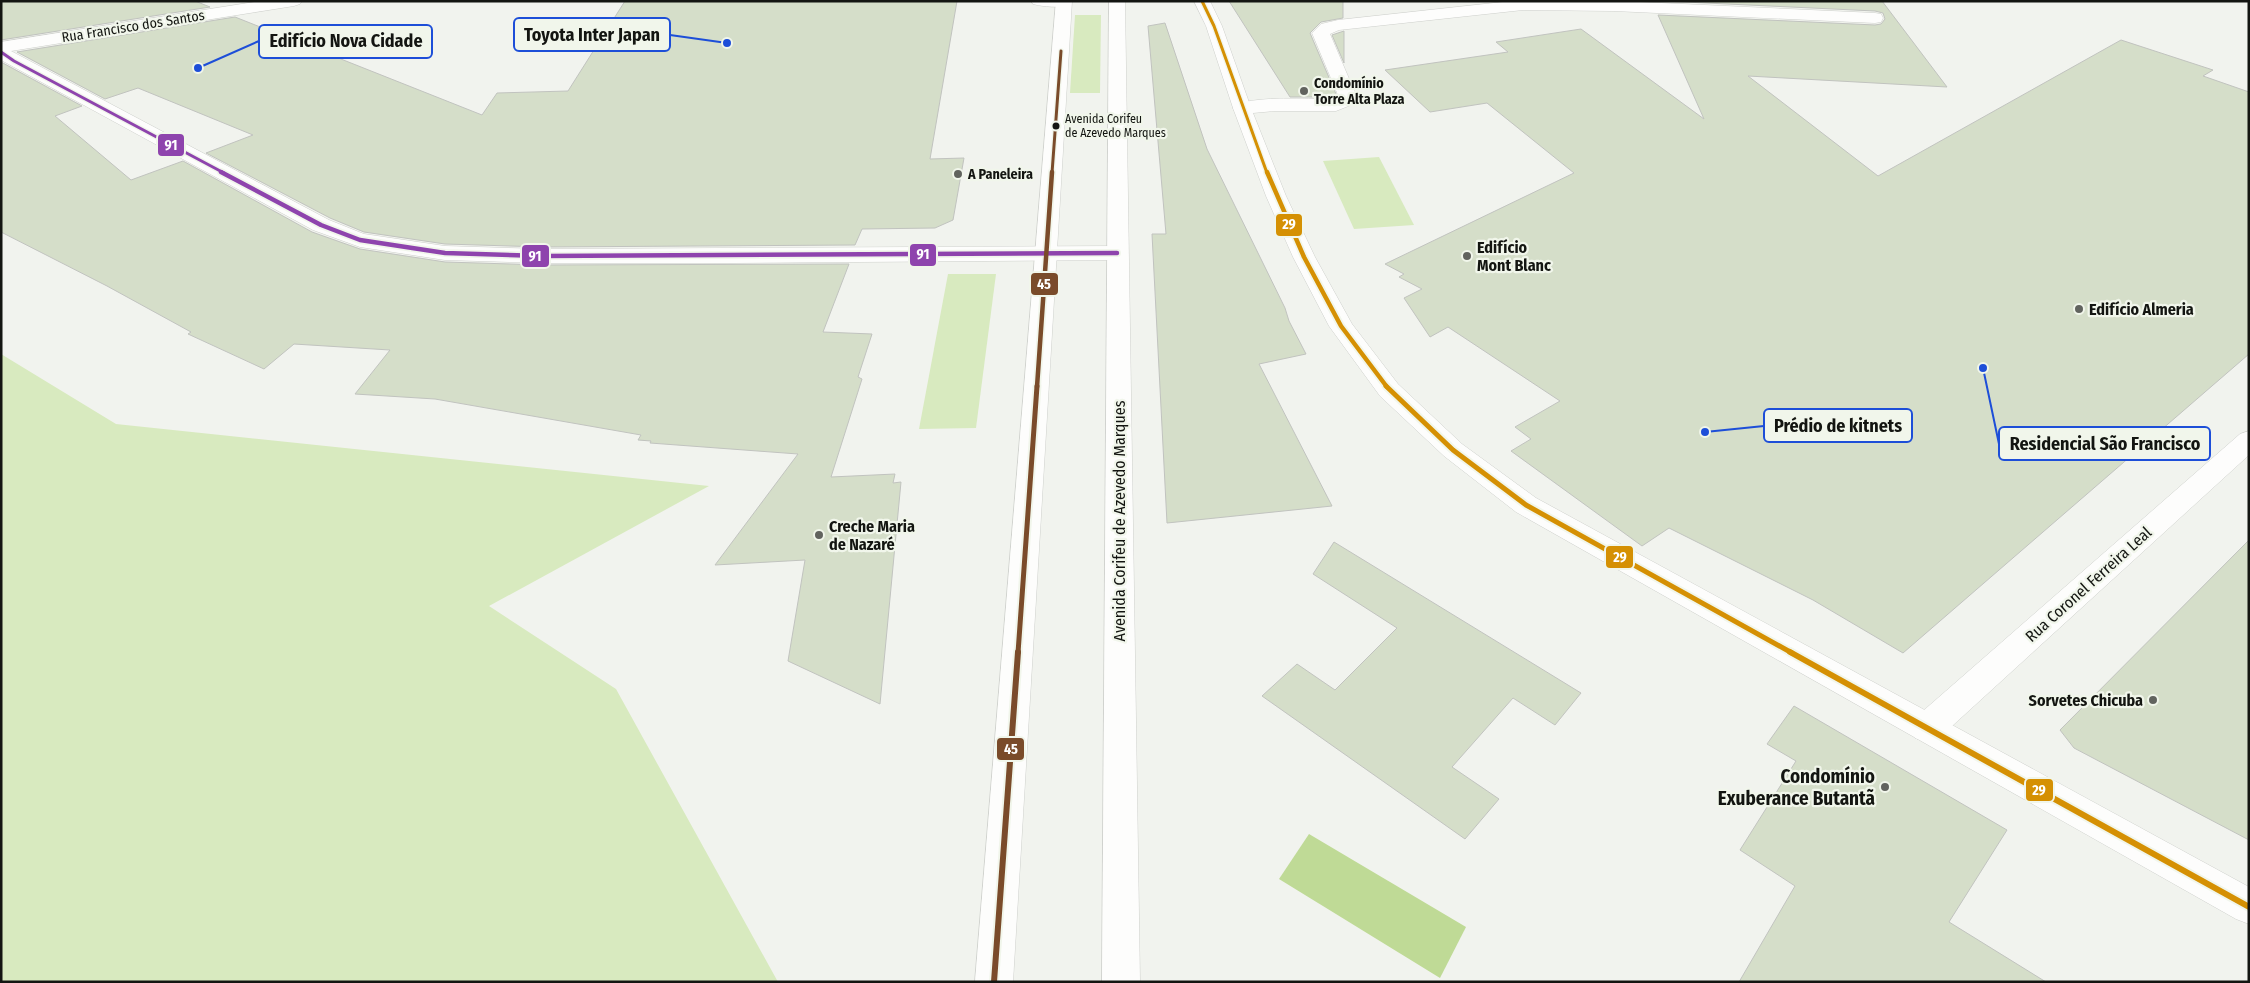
<svg xmlns="http://www.w3.org/2000/svg" width="2250" height="983" font-family="'Fira Sans Condensed',sans-serif">
<style>
.green{fill:#d8eabf}
.water{fill:#bfda96}
.building{fill:#d5dec9;stroke:#c1c3bf}
.lines{fill:none;stroke-linecap:round;stroke-linejoin:round}
.minor-casing{stroke:#ced0cc;stroke-width:1}
.major-casing{stroke:#ced0cc;stroke-width:1}
.minor{fill:#fdfdfc;fill-rule:evenodd}
.major{fill:#fdfdfc;fill-rule:evenodd}
.bus-1-far3-casing{stroke:#f1f6eb;stroke-width:5.5}
.bus-1-far2-casing{stroke:#f1f6eb;stroke-width:8}
.bus-1-far1-casing{stroke:#f1f6eb;stroke-width:9}
.bus-1-casing{stroke:#f1f6eb;stroke-width:10}
.bus-2-far1-casing{stroke:#f1f6eb;stroke-width:5.5}
.bus-2-casing{stroke:#f1f6eb;stroke-width:8}
.bus-3-far3-casing{stroke:#f1f6eb;stroke-width:5.5}
.bus-3-far2-casing{stroke:#f1f6eb;stroke-width:8}
.bus-3-far1-casing{stroke:#f1f6eb;stroke-width:9}
.bus-3-casing{stroke:#f1f6eb;stroke-width:10}
.bus-1-far3{stroke:#d59003;stroke-width:3}
.bus-1-far2{stroke:#d59003;stroke-width:4.5}
.bus-1-far1{stroke:#d59003;stroke-width:5}
.bus-1{stroke:#d59003;stroke-width:6}
.bus-2-far1{stroke:#8e44ad;stroke-width:3}
.bus-2{stroke:#8e44ad;stroke-width:4.5}
.bus-3-far3{stroke:#7a4b2a;stroke-width:3}
.bus-3-far2{stroke:#7a4b2a;stroke-width:4.5}
.bus-3-far1{stroke:#7a4b2a;stroke-width:5}
.bus-3{stroke:#7a4b2a;stroke-width:6}
.poi-dot{fill:#61635e;stroke:#f1f6eb;stroke-width:2}
.bus-dot{fill:#131511;stroke:#f1f6eb;stroke-width:2}
.labels{text-anchor:middle;stroke-width:4.5;stroke-linejoin:round;paint-order:stroke}
.far-bus-label{font-size:12px;fill:#131511;stroke:#f1f6eb;text-anchor:start}
.far-street-label{font-size:14px;fill:#131511;stroke:#f1f6eb}
.far-poi-label{font-size:14px;font-weight:bold;fill:#131511;stroke:#f1f6eb;text-anchor:start}
.poi-label{font-size:16px;font-weight:bold;fill:#131511;stroke:#f1f6eb;text-anchor:start}
.street-label{font-size:16px;fill:#131511;stroke:#f1f6eb}
.near-poi-label{font-size:19px;font-weight:bold;fill:#131511;stroke:#f1f6eb;text-anchor:end}
.leader{fill:none;stroke:#1d4ed8;stroke-width:2}
.callout-dot{fill:#1d4ed8;stroke:#f1f6eb;stroke-width:2}
.callout{fill:#f1f6eb;stroke:#1d4ed8;stroke-width:2}
.callout-label{font-size:18px;text-anchor:middle;font-weight:bold;fill:#131511}
.line-badge{stroke:#f1f6eb;stroke-width:2}
.badge-label{font-size:14px;text-anchor:middle;font-weight:bold;fill:#fff}
</style>
<rect width="100%" height="100%" fill="#f1f3ee"/>
<g class="green">
<path d="M1075 15H1101L1100 93H1070Z"/>
<path d="M1379 157 1414 225 1354 229 1323 161Z"/>
<path d="M948 274H996L976 428 919 429Z"/>
<path d="M1 354 116 424 709 486 489 606 616 689 778 982H1Z"/>
</g>
<path class="water" d="M1309 834 1466 927 1440 978 1279 879Z"/>
<g class="building">
<path d="M1 1H195L210 7 1 40Z"/>
<path d="M625 1H957L930 159 964 158 953 220 935 228 862 229 855 245 543 247 445 244 364 232 330 218 206 153 253 135 138 88 105 99 17 52 235 17 482 115 497 93 568 91Z"/>
<path d="M1229 1H1343V18L1321 22 1310 33 1336 94 1332 97H1290Z"/>
<path d="M1664 1H1882L1947 87 1748 76 1878 176 2121 40 2213 70 2203 76 2249 92V354L1903 653 1813 600 1669 528 1642 546 1511 451 1531 439 1515 427 1560 401 1448 327 1430 337 1404 298 1422 289 1399 277 1404 274 1385 264 1574 173 1487 103 1430 112 1385 70 1508 52 1496 42 1581 29 1704 119 1658 15 1875 25 1881 24 1885 19 1883 13 1875 11Z"/>
<path d="M1165 23 1207 149 1285 308 1289 321 1306 354 1259 364 1332 506 1167 523 1152 234H1166L1148 26Z"/>
<path d="M1344 31V63L1332 35Z"/>
<path d="M1 62 82 106 55 116 131 180 183 161 312 232 360 249 445 262 543 265 849 264 823 332 872 334 858 377 862 379 831 477 895 474 893 483 901 482 880 704 788 661 805 560 715 565 798 454 650 443 651 441 638 440 641 435 435 399 355 394 390 350 294 344 264 369 188 334 191 332 107 286 1 232Z"/>
<path d="M2249 540V840L2074 748 2060 730Z"/>
<path d="M1334 542 1581 693 1555 725 1513 698 1452 767 1499 799 1465 839 1262 696 1297 664 1335 690 1397 628 1313 574Z"/>
<path d="M1794 706 2007 830 1949 922 2046 982H1739L1795 886 1740 850 1796 761 1767 744Z"/>
</g>
<g class="lines">
<g class="minor-casing">
<g id="minor">
<path d="M261 1H302L300 4 294 6 11 51 329 220 364 234 445 246 543 249 1117 246 1125 248 1128 253 1125 258 1117 260 733 263H543L445 260 360 247 313 230 1 60V42Z"/>
<path d="M1031 1H1072V2L1070 5C1059 8 1044 7 1033 4Z"/>
<path d="M1512 1H1618L1875 13 1881 14 1883 18 1881 22 1875 23 1614 11 1523 10 1339 30 1330 34 1356 95 1351 105 1336 111H1275L1242 114 1235 112 1233 108 1235 104C1266 96 1301 99 1333 99L1338 95 1312 33 1321 24 1338 20Z"/>
<path d="M2249 431V455L1939 738 1927 742 1915 738 1911 728 1915 718 2240 434Z"/>
</g>
</g>
<g class="major-casing">
<g id="major">
<path d="M1056 1H1072L1013 982H975Z"/>
<path d="M1109 1H1125L1140 982H1102Z"/>
<path d="M1194 1H1210L1222 26 1251 108 1286 196 1315 257 1352 324 1398 384 1462 444 1536 498 2249 887V924L2236 919 1516 512 1444 456 1380 396 1329 326 1293 257 1266 196 1233 108 1206 26Z"/>
</g>
</g>
<use href="#minor" class="minor"/>
<use href="#major" class="major"/>
<g class="bus-1-far3-casing">
<path id="bus-1-far3" d="M1202 1 1214 26 1267 173"/>
</g>
<g class="bus-1-far2-casing">
<path id="bus-1-far2" d="M1267 172 1304 257 1341 326 1387 387"/>
</g>
<g class="bus-1-far1-casing">
<path id="bus-1-far1" d="M1386 386 1453 450 1526 505 1792 653"/>
</g>
<g class="bus-1-casing">
<path id="bus-1" d="M1790 652 2249 907"/>
</g>
<g class="bus-2-far1-casing">
<path id="bus-2-far1" d="M1 52 14 61 224 173"/>
</g>
<g class="bus-2-casing">
<path id="bus-2" d="M221 172 321 225 360 240 445 253 543 256 1117 253"/>
</g>
<g class="bus-3-far3-casing">
<path id="bus-3-far3" d="M1052 173 1061 51"/>
</g>
<g class="bus-3-far2-casing">
<path id="bus-3-far2" d="M1037 387 1052 172"/>
</g>
<g class="bus-3-far1-casing">
<path id="bus-3-far1" d="M1018 653 1037 386"/>
</g>
<g class="bus-3-casing">
<path id="bus-3" d="M994 982 1018 652"/>
</g>
<use href="#bus-1-far3" class="bus-1-far3"/>
<use href="#bus-1-far2" class="bus-1-far2"/>
<use href="#bus-1-far1" class="bus-1-far1"/>
<use href="#bus-1" class="bus-1"/>
<use href="#bus-2-far1" class="bus-2-far1"/>
<use href="#bus-2" class="bus-2"/>
<use href="#bus-3-far3" class="bus-3-far3"/>
<use href="#bus-3-far2" class="bus-3-far2"/>
<use href="#bus-3-far1" class="bus-3-far1"/>
<use href="#bus-3" class="bus-3"/>
</g>
<g class="poi-dot">
<circle cx="1304" cy="91" r="5"/>
<circle cx="958" cy="174" r="5"/>
<circle cx="1467" cy="256" r="5"/>
<circle cx="2079" cy="309" r="5"/>
<circle cx="819" cy="535" r="5"/>
<circle cx="2153" cy="700" r="5"/>
<circle cx="1885" cy="787" r="5"/>
</g>
<circle class="bus-dot" cx="1056" cy="126" r="4.5"/>
<g class="labels">
<g class="far-bus-label">
<text x="1065" y="123">Avenida Corifeu<tspan x="1065" dy="14">de Azevedo Marques</tspan></text>
</g>
<g class="far-street-label">
<text transform="translate(133 26) rotate(-9)" y="5">Rua Francisco dos Santos</text>
</g>
<g class="far-poi-label">
<text x="1314" y="88">Condomínio<tspan x="1314" dy="16">Torre Alta Plaza</tspan></text>
<text x="968" y="179">A Paneleira</text>
</g>
<g class="poi-label">
<text x="1477" y="253">Edifício<tspan x="1477" dy="18">Mont Blanc</tspan></text>
<text x="2089" y="315">Edifício Almeria</text>
<text x="829" y="532">Creche Maria<tspan x="829" dy="18">de Nazaré</tspan></text>
<text x="2143" y="706" text-anchor="end">Sorvetes Chicuba</text>
</g>
<g class="street-label">
<text transform="translate(1119 521) rotate(-90)" y="6">Avenida Corifeu de Azevedo Marques</text>
<text transform="translate(2088 584) rotate(-42)" y="6">Rua Coronel Ferreira Leal</text>
</g>
<g class="near-poi-label">
<text x="1875" y="783">Condomínio<tspan x="1875" dy="22">Exuberance Butantã</tspan></text>
</g>
</g>
<path class="leader" d="M727 43L670 35M198 68L259 41M1705 432L1764 426M1983 368L1999 444"/>
<g class="callout-dot">
<circle cx="727" cy="43" r="5"/>
<circle cx="198" cy="68" r="5"/>
<circle cx="1705" cy="432" r="5"/>
<circle cx="1983" cy="368" r="5"/>
</g>
<g class="callout">
<rect x="514" y="18" width="156" height="33" rx="5"/>
<rect x="259" y="25" width="173" height="33" rx="5"/>
<rect x="1764" y="409" width="148" height="33" rx="5"/>
<rect x="1999" y="427" width="211" height="33" rx="5"/>
</g>
<g class="callout-label">
<text x="592" y="41">Toyota Inter Japan</text>
<text x="346" y="47">Edifício Nova Cidade</text>
<text x="1838" y="432">Prédio de kitnets</text>
<text x="2105" y="450">Residencial São Francisco</text>
</g>
<g class="line-badge">
<rect x="157" y="133" width="28" height="24" rx="5" fill="#8e44ad"/>
<rect x="1275" y="213" width="28" height="24" rx="5" fill="#d59003"/>
<rect x="909" y="243" width="28" height="24" rx="5" fill="#8e44ad"/>
<rect x="521" y="244" width="29" height="24" rx="5" fill="#8e44ad"/>
<rect x="1030" y="272" width="29" height="24" rx="5" fill="#7a4b2a"/>
<rect x="1605" y="545" width="29" height="24" rx="5" fill="#d59003"/>
<rect x="996" y="737" width="29" height="24" rx="5" fill="#7a4b2a"/>
<rect x="2025" y="778" width="29" height="24" rx="5" fill="#d59003"/>
</g>
<g class="badge-label">
<text x="171" y="150">91</text>
<text x="1289" y="229">29</text>
<text x="923" y="259">91</text>
<text x="535" y="261">91</text>
<text x="1044" y="289">45</text>
<text x="1620" y="562">29</text>
<text x="1011" y="754">45</text>
<text x="2039" y="795">29</text>
</g>
<rect width="2250" height="983" fill="none" stroke="#131511" stroke-width="5"/>
</svg>
